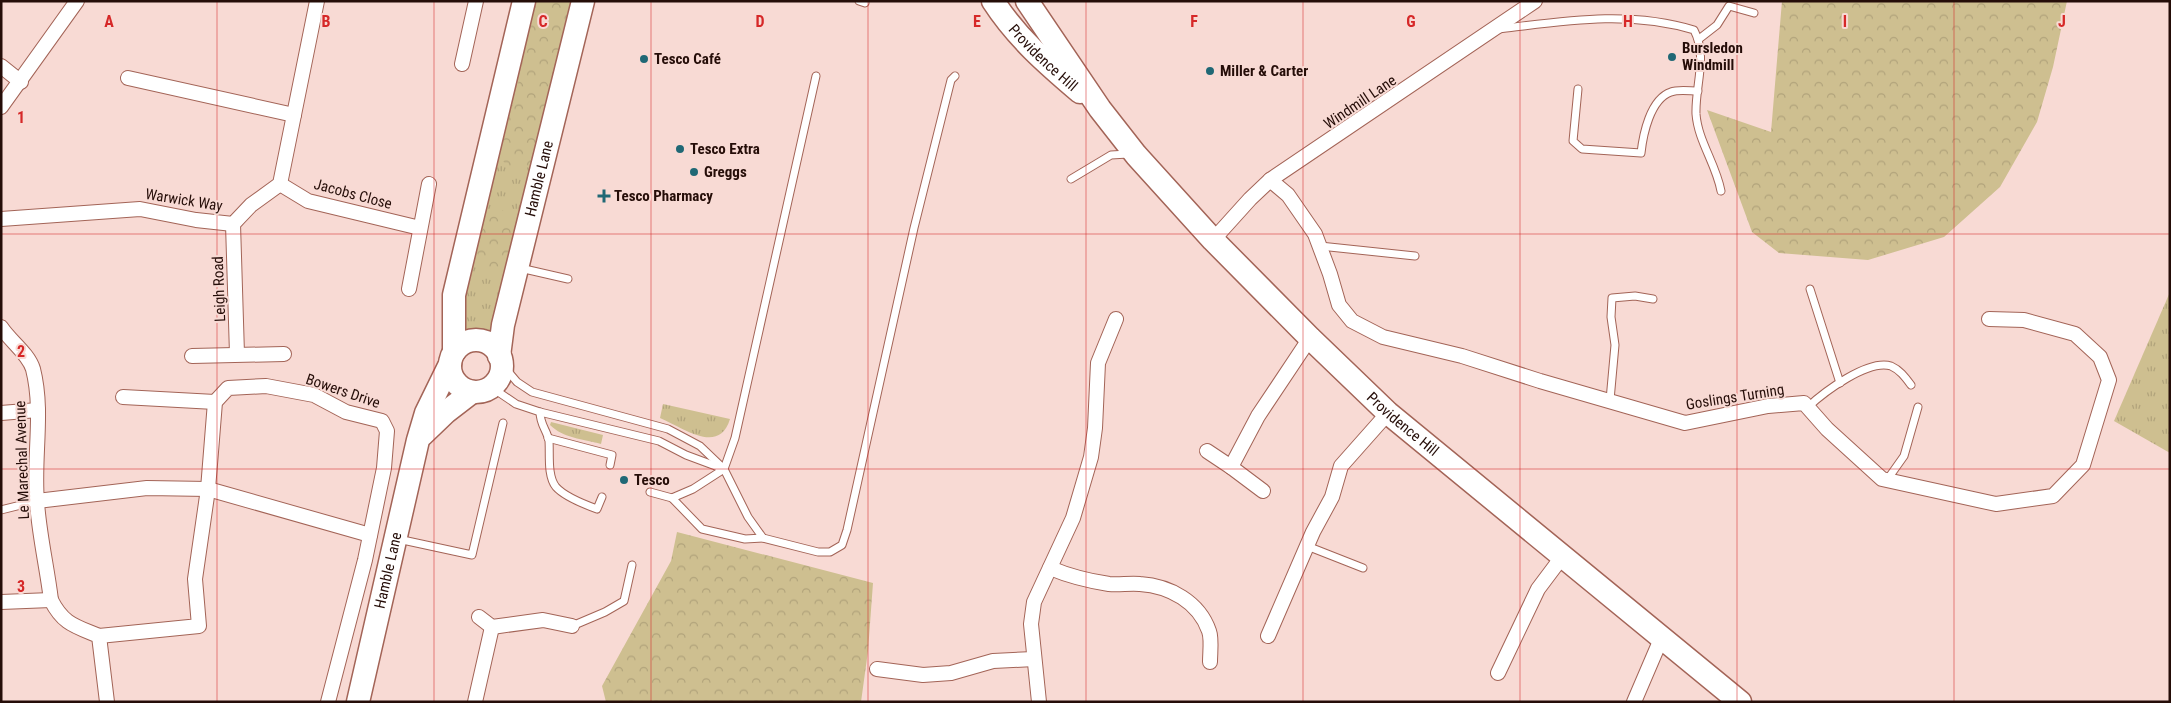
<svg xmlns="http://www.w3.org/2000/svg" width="2171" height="703" font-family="'Roboto Condensed',sans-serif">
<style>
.grass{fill:url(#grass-tufts)}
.forest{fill:url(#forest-crowns)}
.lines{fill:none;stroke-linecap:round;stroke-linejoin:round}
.lane-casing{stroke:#a36457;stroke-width:9}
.street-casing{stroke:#a36457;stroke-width:16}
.primary-casing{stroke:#a36457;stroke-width:25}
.lane{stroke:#fff;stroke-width:7}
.street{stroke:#fff;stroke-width:14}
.primary{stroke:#fff;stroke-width:22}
.grid{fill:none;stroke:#d62828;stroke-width:1;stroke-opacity:0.55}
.poi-dot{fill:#206875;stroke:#f8dad4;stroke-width:2}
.labels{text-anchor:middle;stroke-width:4;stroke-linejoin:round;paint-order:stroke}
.poi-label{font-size:15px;font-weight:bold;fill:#250d08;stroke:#f8dad4;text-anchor:start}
.street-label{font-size:15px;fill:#250d08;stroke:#f8dad4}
.grid-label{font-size:16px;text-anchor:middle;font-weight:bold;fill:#d62828;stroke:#f8dad4;stroke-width:4;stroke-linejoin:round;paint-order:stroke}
</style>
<defs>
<pattern id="grass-tufts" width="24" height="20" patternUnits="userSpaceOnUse" patternTransform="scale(1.25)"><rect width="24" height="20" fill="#cebf90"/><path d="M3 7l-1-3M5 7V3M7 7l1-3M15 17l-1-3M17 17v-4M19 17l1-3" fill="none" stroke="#b1a37b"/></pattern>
<pattern id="forest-crowns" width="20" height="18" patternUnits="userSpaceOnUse" patternTransform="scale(1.25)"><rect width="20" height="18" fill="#cebf90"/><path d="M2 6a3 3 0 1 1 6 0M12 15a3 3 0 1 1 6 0" fill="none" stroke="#b1a37b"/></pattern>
</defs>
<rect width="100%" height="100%" fill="#f8dad4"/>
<g class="grass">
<path d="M531 1H575L494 338 475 334 462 337 461 306Z"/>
<path d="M2170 292V453L2114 421Z"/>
<path d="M663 404 730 419C719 456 682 427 660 418Z"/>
<path d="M551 422 603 435 601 444C583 439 563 438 550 425Z"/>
</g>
<g class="forest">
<path d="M535 1H572L530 167H509L500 158V150L518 86Z"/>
<path d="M1782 1H2067L2053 67 2037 122 2000 187 1944 237 1868 260 1779 253 1752 232 1707 110 1771 132Z"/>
<path d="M504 210 514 221 517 232 505 275 495 276 486 269 476 251 489 211Z"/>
<path d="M677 532 873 583 868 651 861 702H606L602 686 671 561Z"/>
</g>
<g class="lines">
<g class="lane-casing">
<g id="lane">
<path d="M859 1 865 3"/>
<path d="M1499 29C1564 21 1629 10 1694 30 1708 57 1695 85 1696 114 1698 141 1716 164 1721 191"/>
<path d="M1699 39 1717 25 1729 6 1754 13"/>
<path d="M1578 89 1573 141 1582 149 1641 153C1643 135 1650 99 1671 92 1678 89 1690 91 1698 91"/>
<path d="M1071 179 1111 155 1128 154"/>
<path d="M1320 246 1415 256"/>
<path d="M520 268 568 279"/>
<path d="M1810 289 1840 383"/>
<path d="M501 363 517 382 532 392 668 429 700 446 724 469 748 517 763 538 818 552H830L842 545 847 530 914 228 951 80 955 76"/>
<path d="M491 387 516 404 540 412 659 441 686 455 721 468"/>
<path d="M1610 400 1615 345 1611 317 1612 298 1635 296 1653 299"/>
<path d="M1808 407C1824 392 1868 359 1891 366 1900 370 1905 377 1911 385"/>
<path d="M540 412C540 425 547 430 549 441 550 454 547 476 556 487 564 496 586 505 597 509L602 497"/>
<path d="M548 438 612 455 610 465"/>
<path d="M1887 480 1904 456 1918 407"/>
<path d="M650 492 672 498 702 529 745 539 763 538"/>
<path d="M672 498 693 489 724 469 735 438 816 76"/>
<path d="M1 510 37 501"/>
<path d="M398 539 472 555 503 423"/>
<path d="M1307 546 1363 568"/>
<path d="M572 626 605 612 624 601 632 565"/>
</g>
</g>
<g class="street-casing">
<g id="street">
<path d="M462 64 476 1"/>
<path d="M1 66 21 82"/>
<path d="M128 78 294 115"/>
<path d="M1 107 77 1"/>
<path d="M1270 180 1288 195 1315 234 1330 274 1339 305 1352 321 1383 337 1462 356 1540 381 1685 423 1768 406 1804 403 1827 429 1882 479 1996 504 2053 496 2083 465 2109 380 2100 357 2075 334 2024 320 1989 319"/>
<path d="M280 184 308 201 420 228"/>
<path d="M1 219 140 209 196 220 233 224 251 205 280 184 317 1"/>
<path d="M233 224 237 354"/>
<path d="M1213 240 1250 199 1270 180 1535 1"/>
<path d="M409 289 429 184"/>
<path d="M1 327C10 341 28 353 33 369 44 412 33 458 37 502 39 534 47 567 51 600 63 624 75 626 99 636L107 702"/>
<path d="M192 356 284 354"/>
<path d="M123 397 215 402"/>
<path d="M1 413 38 410"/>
<path d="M1207 451 1231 467"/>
<path d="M1263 491 1231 467 1258 416 1310 338"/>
<path d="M37 501 147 488 208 489 370 535"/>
<path d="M1050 568C1069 576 1089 581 1109 584 1119 585 1130 583 1140 584 1170 586 1199 602 1209 631 1212 639 1210 652 1210 662"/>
<path d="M1 602 51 600"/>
<path d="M479 617 492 627 543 620 572 626"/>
<path d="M99 636 199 626 195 579 208 489 215 402 228 388 266 386 314 395 346 412 382 421 387 431 384 468 365 560 328 702"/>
<path d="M1268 636 1313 532 1332 497 1341 466 1388 413"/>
<path d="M877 669 923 675 951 673 993 661 1034 659"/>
<path d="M1498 673 1538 589 1562 557"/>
<path d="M475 702 492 627"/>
<path d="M1039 702 1031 624 1034 602 1073 518 1091 457 1095 428 1098 363 1116 319"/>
<path d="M1634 702 1661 639"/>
</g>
</g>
<g class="primary-casing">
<g id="primary">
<path id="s1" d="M993 1C1017 38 1047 64 1080 92"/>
<path id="s2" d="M1027 1 1100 109 1136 155 1213 240 1310 338 1388 413 1740 702"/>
<circle cx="476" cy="366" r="26"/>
<path d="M454 352V295L524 1"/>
<path id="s3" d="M499 356 503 325 583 1"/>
<path d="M422 435 446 412 472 392"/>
<path id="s4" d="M358 702 418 440 426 413 450 364"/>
</g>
</g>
<use href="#lane" class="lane"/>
<use href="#street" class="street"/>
<use href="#primary" class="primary"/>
</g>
<path class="grid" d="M217 1V702M434 1V702M651 1V702M868 1V702M1086 1V702M1303 1V702M1520 1V702M1737 1V702M1954 1V702M1 234H2170M1 469H2170"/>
<g class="poi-dot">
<circle cx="1672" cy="57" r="5"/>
<circle cx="644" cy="59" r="5"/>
<circle cx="1210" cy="71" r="5"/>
<circle cx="680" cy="149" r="5"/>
<circle cx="694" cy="172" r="5"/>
<path d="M601.5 188.5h5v5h5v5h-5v5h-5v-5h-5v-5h5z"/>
<circle cx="624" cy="480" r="5"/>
</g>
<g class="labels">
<g class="poi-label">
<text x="1682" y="53">Bursledon<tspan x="1682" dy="17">Windmill</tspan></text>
<text x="654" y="64">Tesco Café</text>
<text x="1220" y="76">Miller &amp; Carter</text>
<text x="690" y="154">Tesco Extra</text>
<text x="704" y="177">Greggs</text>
<text x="614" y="201">Tesco Pharmacy</text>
<text x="634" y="485">Tesco</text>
</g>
<g class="street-label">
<text dy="5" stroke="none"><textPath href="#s1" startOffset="76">Providence Hill</textPath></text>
<text transform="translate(1360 102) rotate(-34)" y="5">Windmill Lane</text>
<text dy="5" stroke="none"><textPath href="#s3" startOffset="182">Hamble Lane</textPath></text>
<text transform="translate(353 194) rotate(15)" y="5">Jacobs Close</text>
<text transform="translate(184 200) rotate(9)" y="5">Warwick Way</text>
<text transform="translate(219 289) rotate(-92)" y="5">Leigh Road</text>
<text transform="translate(343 391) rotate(19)" y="5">Bowers Drive</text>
<text transform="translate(1735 397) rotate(-9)" y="5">Goslings Turning</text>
<text dy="5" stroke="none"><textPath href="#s2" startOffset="568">Providence Hill</textPath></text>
<text transform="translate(22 460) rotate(-92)" y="5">Le Marechal Avenue</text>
<text dy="5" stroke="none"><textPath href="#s4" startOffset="135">Hamble Lane</textPath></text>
</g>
</g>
<g class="grid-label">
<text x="109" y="27">A</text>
<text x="326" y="27">B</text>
<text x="543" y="27">C</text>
<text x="760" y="27">D</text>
<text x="977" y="27">E</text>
<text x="1194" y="27">F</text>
<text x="1411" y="27">G</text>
<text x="1628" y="27">H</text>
<text x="1845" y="27">I</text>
<text x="2062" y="27">J</text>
<text x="21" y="123">1</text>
<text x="21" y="357">2</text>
<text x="21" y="592">3</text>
</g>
<rect width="2171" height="703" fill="none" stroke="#250d08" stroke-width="5"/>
</svg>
